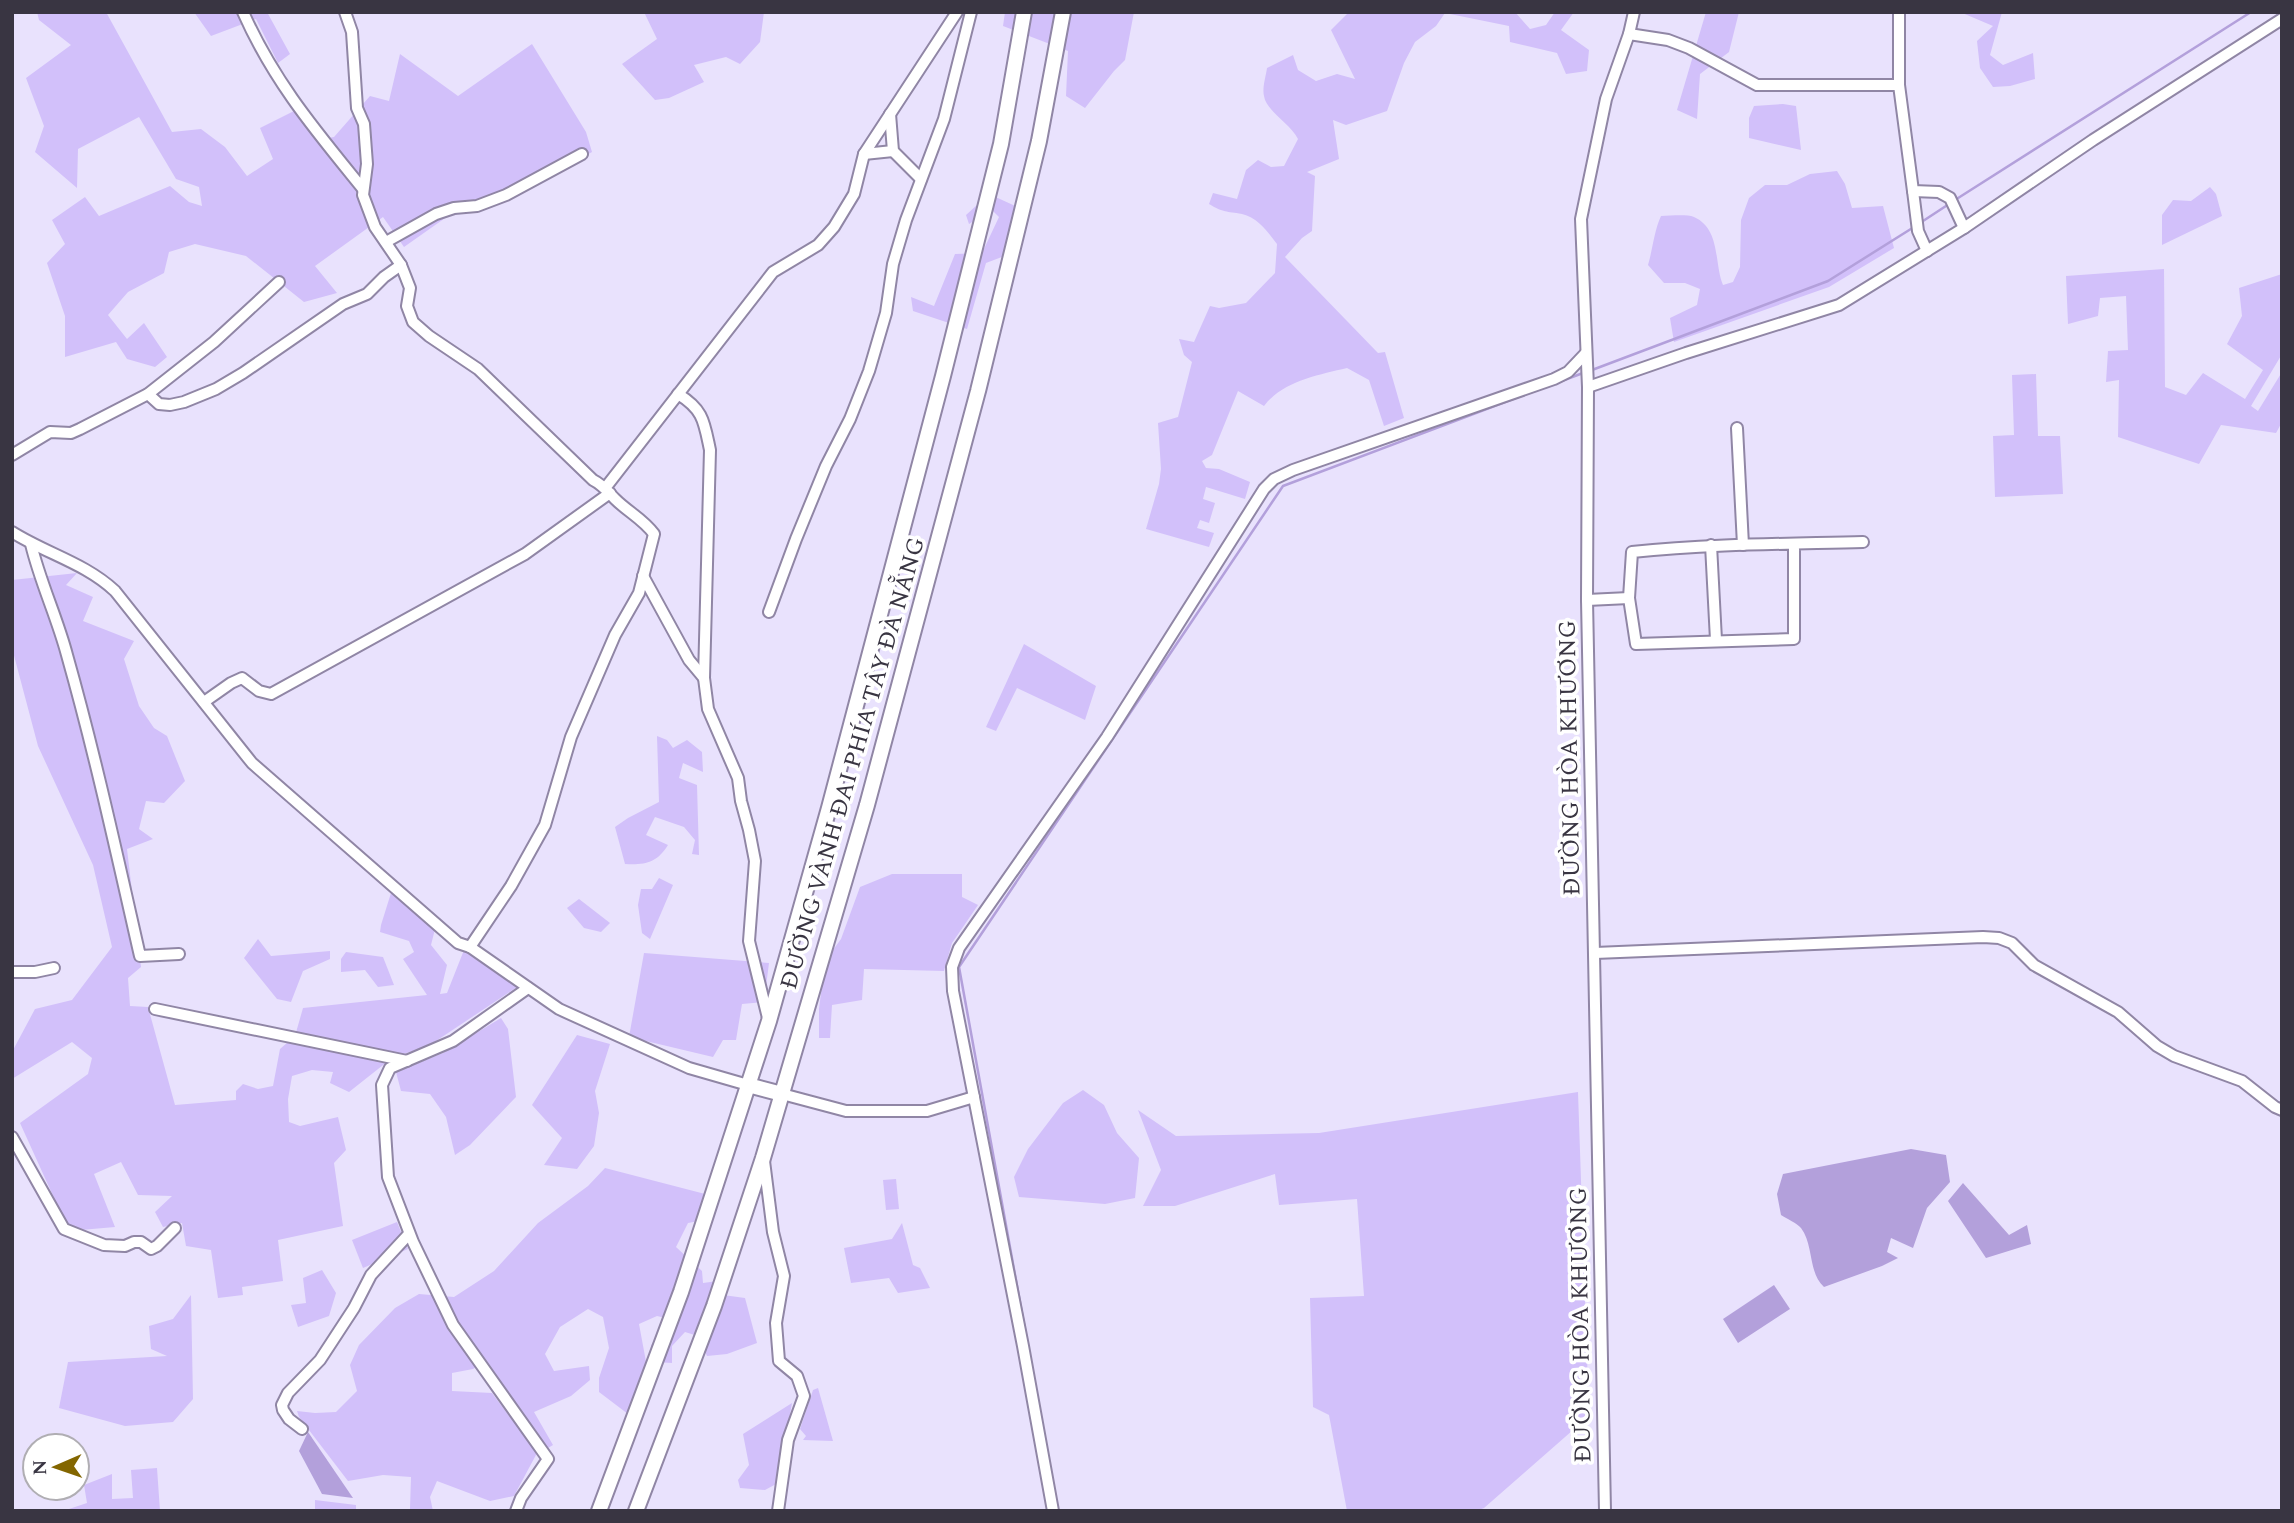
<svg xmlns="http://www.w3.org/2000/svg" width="2294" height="1523" font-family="Spectral,serif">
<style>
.green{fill:#d2c0fa}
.water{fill:#b3a0db}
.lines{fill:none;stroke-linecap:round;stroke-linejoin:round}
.stream{stroke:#b3a0db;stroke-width:2.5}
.minor-casing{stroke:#9086a5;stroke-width:14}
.major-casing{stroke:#9086a5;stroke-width:18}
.minor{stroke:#fff;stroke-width:10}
.major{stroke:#fff;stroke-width:14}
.labels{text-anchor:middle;stroke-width:7;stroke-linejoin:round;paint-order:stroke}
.street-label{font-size:24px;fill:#393542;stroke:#fff}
</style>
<rect width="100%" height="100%" fill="#e9e2fd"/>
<g class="green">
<path d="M37 12H106L172 132 201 129 225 147 247 176 273 159 260 128 304 106 328 138 334 137 370 96 389 101 400 54 458 96 532 44 586 132 592 152 491 207 448 216 404 247 383 217 315 266 337 293 304 302 246 256 195 244 169 252 164 273 128 292 108 315 127 339 144 323 167 357 155 367 127 359 116 342 65 357V316L47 263 65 244 52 220 85 197 99 216 170 186 189 202 202 206 199 187 176 179 139 117 78 149 77 188 35 152 44 126 26 78 71 45 39 20Z"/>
<path d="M194 12H267L290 54 278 63 256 19 211 36Z"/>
<path d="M644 12H764L760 42 740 64 726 57 694 65 704 82 669 98 655 100 622 64 657 39Z"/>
<path d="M1005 12H1134L1125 60 1114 71 1085 108 1066 96 1068 51 1003 26Z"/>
<path d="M1349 12H1515L1530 29 1546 25 1555 12H1574L1561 30 1589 50 1587 71 1566 74 1557 53 1510 42 1509 26 1445 13 1436 26 1415 42 1404 63 1387 111 1346 125 1333 120 1339 159 1307 172 1315 176 1312 231 1302 238 1285 257 1378 353 1385 352 1404 418 1384 426 1369 380 1347 368C1318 375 1283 381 1264 406L1238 391 1212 455 1202 461 1206 468 1219 469 1250 482 1245 499 1206 487 1203 499 1215 503 1209 523 1200 520 1197 528 1214 533 1209 547 1146 529 1159 484 1161 469 1158 423 1178 417 1192 362 1184 355 1179 339 1194 342 1210 306 1219 308 1246 303 1275 273 1277 244C1267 231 1258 218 1242 214 1226 211 1224 213 1209 204L1213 193 1237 199 1246 170 1258 160 1271 167 1284 166 1298 139C1290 123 1266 111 1264 96 1262 88 1266 76 1267 68L1293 55 1298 70 1316 81 1337 74 1355 79 1331 30Z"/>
<path d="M1706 12H1739L1729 52 1700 74 1697 119 1677 110Z"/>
<path d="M1960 12H2002L1990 55 2003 65 2033 53 2035 79 2010 86 1993 87 1980 68 1977 41 1993 26Z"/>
<path d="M1783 104 1796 106 1801 150 1749 138V118L1754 106Z"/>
<path d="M1837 171 1845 184 1852 208 1883 206 1894 248 1829 287 1674 342 1670 318 1697 305 1700 289 1685 283H1664L1648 265C1653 248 1654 231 1661 216 1670 216 1686 214 1694 217 1721 229 1714 264 1723 285L1733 282 1740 267 1741 220 1749 198 1765 185H1787L1810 174Z"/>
<path d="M2210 187 2216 194 2222 216 2162 245V215L2173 200 2191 201Z"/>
<path d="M989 194 1024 210 1015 252 986 263 967 329 913 311 911 297 934 306 955 254 982 253 999 217 992 210 969 224 966 215Z"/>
<path d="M2164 269 2165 387 2186 395 2203 373 2245 399 2263 370 2227 344 2242 316 2239 288 2282 274V354L2251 406 2258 411 2282 372V422L2276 433 2221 425 2199 464 2118 437 2119 380 2106 382 2108 351 2128 350 2126 296 2100 298 2098 316 2068 324 2066 276Z"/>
<path d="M2036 374 2038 436H2060L2063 494 1995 497 1993 436 2014 435 2012 375Z"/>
<path d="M77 573 66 585 93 597 83 621 134 641 124 659 139 706 154 728 167 736 185 781 164 803 146 801 139 829 153 839 127 849 141 967 128 978 130 1006 148 1007 175 1105 236 1100V1091L243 1084 258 1089 273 1086 280 1049 295 1036 303 1008 427 995 403 959 414 952 409 941 380 932 381 925 391 893 435 929 431 945 447 965 440 994 447 993 464 950 517 987 430 1045 392 1058 349 1092 330 1083 333 1072 312 1070 292 1076 288 1099 289 1122 300 1126 338 1117 346 1150 334 1163 343 1226 278 1240 283 1281 242 1287 243 1295 218 1298 211 1250 186 1246 182 1223 163 1227 155 1212 172 1196 138 1195 121 1162 94 1174 115 1227 69 1231 20 1123 88 1074 92 1058 72 1042 12 1079V1052L35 1009 72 1000 112 947 93 865 38 746 12 648V580Z"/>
<path d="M1024 644 1096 686 1085 720 1017 688 996 731 986 727Z"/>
<path d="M657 736 667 740 673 748 687 740 702 752 703 772 683 763 679 778 697 785 699 855 692 854 695 840 684 827 655 817 646 835 668 845C657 863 645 865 625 864L615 827 628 818 659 802Z"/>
<path d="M892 874H962V897L978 905 952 943 944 971 864 969 862 1000 832 1005 830 1038H819V1009L825 961 841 939 860 887Z"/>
<path d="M659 878 673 885 650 939 642 933 638 905 641 889H652Z"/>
<path d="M579 899 610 923 601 932 584 928 567 908Z"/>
<path d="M258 939 271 956 330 951V959L303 971 291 1002 277 999 244 958Z"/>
<path d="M346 952 383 957 394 985 378 987 365 970 341 972V959Z"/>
<path d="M644 953 769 963 764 1002 742 1004 736 1040H723L713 1057 629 1037Z"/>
<path d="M501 1018 508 1029 516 1097 470 1145 455 1155 446 1117 430 1094 401 1091 396 1072 443 1053Z"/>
<path d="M577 1035 610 1044 595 1091 599 1113 594 1146 577 1169 544 1165 562 1138 532 1105Z"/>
<path d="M1083 1090 1104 1105 1117 1133 1139 1158 1135 1198 1105 1204 1019 1197 1014 1177 1028 1149 1063 1103Z"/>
<path d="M1578 1092 1589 1416 1484 1508 1476 1511H1347L1329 1415 1313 1407 1310 1298 1364 1296 1357 1199 1279 1205 1275 1174 1175 1206H1143L1161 1170 1138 1110 1176 1136 1319 1133Z"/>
<path d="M605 1168 709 1195 704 1220 688 1223 676 1247 702 1271 703 1283 725 1280 723 1295 745 1298 757 1343 727 1354 707 1356 698 1336 685 1332 672 1346V1363L656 1362 651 1345 675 1330 674 1320 657 1316 639 1324 652 1394 628 1414 599 1392V1378L609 1348 603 1317 588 1309 560 1327 545 1354 554 1371 589 1366 590 1380 571 1396 534 1412 553 1445 548 1448 486 1360 473 1369 452 1373V1391L492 1393 537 1453 514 1496 490 1501 437 1481 430 1497 433 1511H408L410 1509 411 1477 383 1475 348 1481 299 1417 297 1411 315 1413 336 1412 357 1391 350 1365 359 1345 395 1308 419 1294 454 1297 494 1271 538 1223 588 1186Z"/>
<path d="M896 1179 899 1209 886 1210 883 1180Z"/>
<path d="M397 1222 408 1249 363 1268 352 1240Z"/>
<path d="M902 1223 913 1265 920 1268 930 1288 898 1293 889 1278 851 1283 844 1248 892 1239Z"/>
<path d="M322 1270 336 1293 329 1316 298 1327 291 1305 306 1303 303 1278Z"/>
<path d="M191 1295 193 1399 173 1422 125 1426 59 1408 68 1362 167 1356 151 1349 149 1326 173 1319Z"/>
<path d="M818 1388 833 1441 803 1440 806 1436 800 1429 813 1390Z"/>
<path d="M792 1403 778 1483 765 1490 740 1488 738 1480 749 1465 743 1434Z"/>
<path d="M157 1468 160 1511H63L87 1503 84 1485 112 1474V1499L133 1498 131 1470Z"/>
<path d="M315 1500 356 1505V1511H315Z"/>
</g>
<g class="water">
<path d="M1911 1149 1946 1155 1950 1182 1927 1208 1913 1248 1891 1238 1887 1252 1898 1258 1882 1266 1824 1287C1808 1273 1814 1245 1801 1228 1797 1223 1787 1219 1781 1215L1777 1194 1783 1174Z"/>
<path d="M1963 1183 2009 1235 2027 1225 2031 1244 1986 1258 1948 1201Z"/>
<path d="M1774 1285 1790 1309 1738 1343 1723 1319Z"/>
<path d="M308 1432 353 1498 322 1494 299 1451Z"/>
</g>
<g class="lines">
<g class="stream">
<path d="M1955 200 2251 12"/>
<path d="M1920 223 1949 204"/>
<path d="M1592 370 1828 281 1914 227"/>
<path d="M1559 382 1583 373"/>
<path d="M1026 1335 959 967 1283 486 1540 389"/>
</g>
<g class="minor-casing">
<g id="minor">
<path d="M243 12C274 82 316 131 363 189"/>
<path d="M345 12 352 32 357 108 364 124 367 164 363 195 375 227 401 265 410 288 407 306 413 322 429 336 478 369 593 480C603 485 607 491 615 499 628 512 643 519 654 534L639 593 615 635 571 737 545 825 511 886 470 947"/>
<path d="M1899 12V85L1913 191 1939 192 1950 198 1964 228"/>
<path d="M1629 34 1668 40 1689 48 1757 85H1899"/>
<path d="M890 114 893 151 921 179"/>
<path d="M864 154 893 151"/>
<path d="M1913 191 1918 231 1927 251"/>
<path d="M386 242 436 214 454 208 477 206 506 195 582 154"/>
<path d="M1588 387 1686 353 1839 305 1964 228 2093 140 2282 19"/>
<path d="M148 394 159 404 170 405 184 402 216 389 243 373 343 304 367 294 384 277 401 265"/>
<path d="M678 394C704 410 704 422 710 450L704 678 708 709 738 778 741 801 749 830 755 861 749 941 768 1018"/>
<path d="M1737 428 1743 545"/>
<path d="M12 455 50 432 71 433 80 429 148 394 214 342 279 282"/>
<path d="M606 487 773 272 818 245 834 227 854 194 864 154 957 12"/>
<path d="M12 532C47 554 85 563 115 591L252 763 458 943 470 947 559 1009 689 1068 748 1085"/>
<path d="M31 544C40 582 57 617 67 655 95 754 117 855 140 956L179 954"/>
<path d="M1794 544V639L1636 644 1629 598 1632 552C1709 544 1786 544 1863 542"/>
<path d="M1711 545 1716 640"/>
<path d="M643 576 689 660 704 678"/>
<path d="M1587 600 1629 598"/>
<path d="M769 612 796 539 826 466 850 419 869 371 886 313 893 264 906 220 944 119 971 12"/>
<path d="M204 702 231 683 242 678 259 691 271 694 525 554 610 493"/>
<path d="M1595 953 1983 937 1999 938 2012 943 2034 965 2118 1012 2157 1046 2174 1056 2242 1081 2275 1107 2282 1110"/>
<path d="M12 972H35L54 968"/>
<path d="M155 1009 407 1061"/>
<path d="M782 1094 846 1111H927L974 1097"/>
<path d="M12 1137 64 1229 104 1245 125 1246 134 1242H141L151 1249 157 1246 175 1228"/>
<path d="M764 1161 773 1232 784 1276 776 1323 779 1361 797 1376 804 1396 788 1440 778 1511"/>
<path d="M302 1429 289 1419 283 1410 282 1405 288 1393 320 1360 354 1308 371 1275 409 1234"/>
<path d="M516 1511 521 1498 548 1459 453 1325 413 1242 388 1177 382 1085 390 1068 453 1041 528 988"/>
<path d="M1053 1511 1023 1346 953 991 952 967 959 948 1107 737 1264 489 1274 479 1293 470 1554 379 1568 372 1586 353"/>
<path d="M1605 1511 1587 600 1588 387 1581 219 1606 99 1629 34 1634 12"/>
</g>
</g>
<g class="major-casing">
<g id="major">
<path d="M748 1085 782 1094"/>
<path d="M599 1511 681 1292 769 1021 829 808 943 376 1001 144 1024 12"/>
<path d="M636 1511 714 1306 763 1158 867 805 978 391 1039 141 1063 12"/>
</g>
</g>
<use href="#minor" class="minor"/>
<use href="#major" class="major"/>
</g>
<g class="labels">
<g class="street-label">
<text transform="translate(1569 758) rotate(-91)" y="8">ĐƯỜNG HÒA KHƯƠNG</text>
<text transform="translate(852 763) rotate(-74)" y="8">ĐƯỜNG VÀNH ĐAI PHÍA TÂY ĐÀ NẴNG</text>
<text transform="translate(1580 1325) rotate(-91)" y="8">ĐƯỜNG HÒA KHƯƠNG</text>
</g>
</g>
<rect width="2294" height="1523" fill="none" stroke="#393542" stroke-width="28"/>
<g transform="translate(56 1467) rotate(268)"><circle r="33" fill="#ffffff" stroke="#b0aeb3" stroke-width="2"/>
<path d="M0-5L12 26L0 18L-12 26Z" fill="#836600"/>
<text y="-10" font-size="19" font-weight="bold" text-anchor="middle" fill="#393542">N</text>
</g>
</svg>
